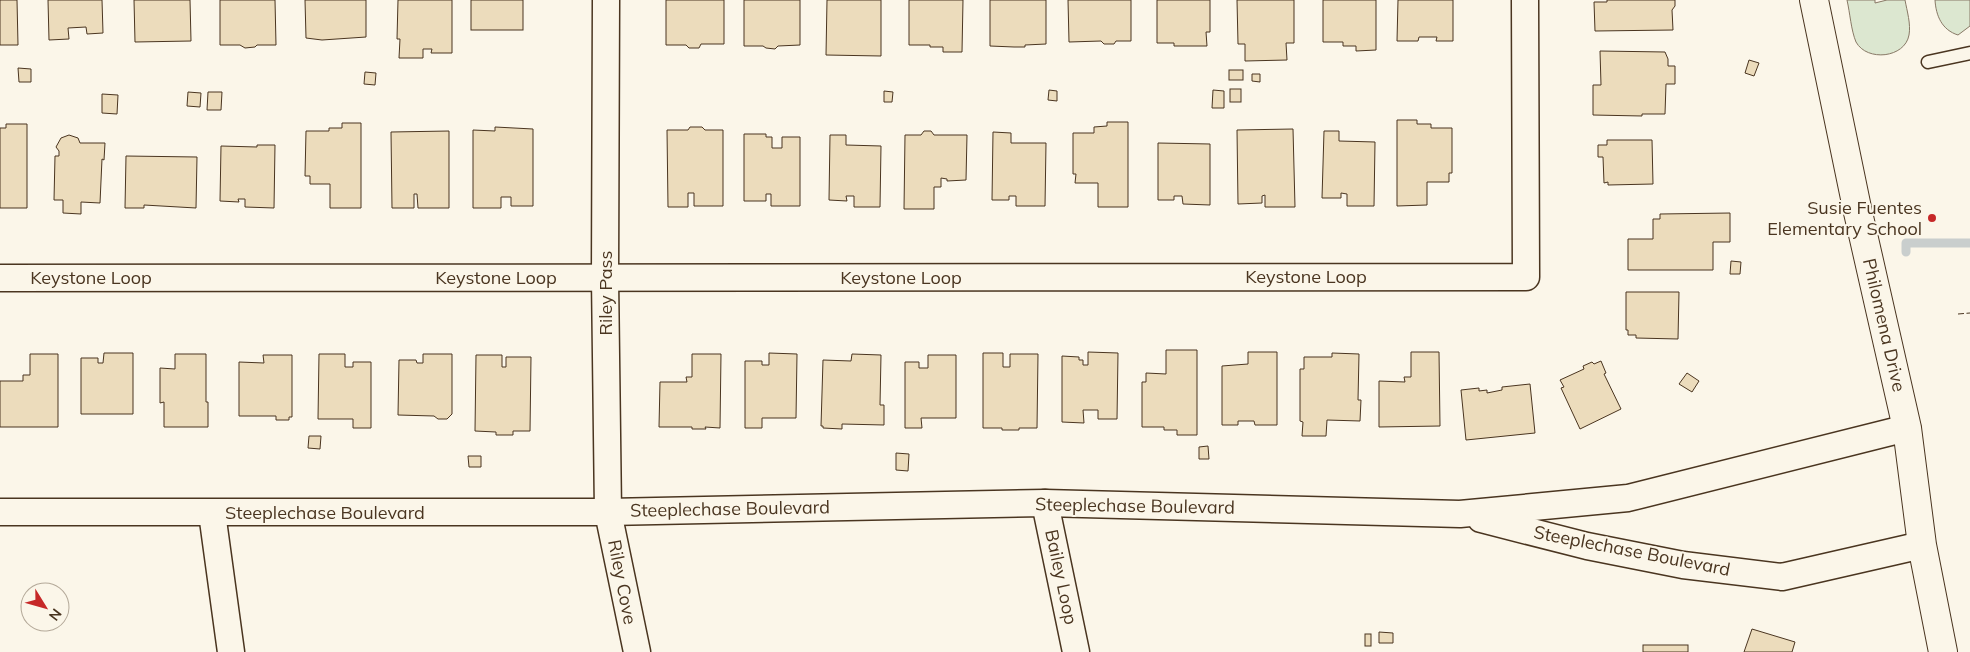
<svg xmlns="http://www.w3.org/2000/svg" width="1970" height="652" font-family="Mulish,sans-serif">
<style>
.green{fill:#dce7d0;stroke:#887966}
.lines{fill:none;stroke-linecap:round;stroke-linejoin:round}
.stream{stroke:#c9cecd;stroke-width:9}
.building{fill:#ecdcbc;stroke:#4a3520}
.service-casing{stroke:#4a3520;stroke-width:15}
.minor-casing{stroke:#4a3520;stroke-width:29}
.tertiary-casing{stroke:#4a3520;stroke-width:30}
.service{stroke:#fbf6e9;stroke-width:12}
.minor{stroke:#fbf6e9;stroke-width:26}
.tertiary{stroke:#fbf6e9;stroke-width:28}
.fence{stroke:#4a3520;stroke-width:1;stroke-dasharray:6 2.5;stroke-linecap:butt}
.poi-dot{fill:#c62828;stroke:#fbf6e9;stroke-width:2}
.labels{text-anchor:middle;stroke-width:4;stroke-linejoin:round;paint-order:stroke}
.poi-label{font-size:18px;fill:#4a3520;stroke:#fbf6e9;text-anchor:end}
.street-label{font-size:18px;fill:#4a3520;stroke:#fbf6e9}
</style>
<rect width="100%" height="100%" fill="#fbf6e9"/>
<g class="green">
<path d="M1847 0H1875V3L1887 0H1905C1907 11 1911 24 1909 35 1905 58 1867 62 1856 42 1851 30 1850 13 1847 0Z"/>
<path d="M1935 0H1970V26L1958 35C1942 30 1936 16 1935 0Z"/>
</g>
<g class="lines">
<path class="stream" d="M1906 252V243H1970"/>
</g>
<g class="building">
<path d="M0 0H17L18 45H0Z"/>
<path d="M48 0H102L103 33 87 34 86 27 68 28 69 39 49 40Z"/>
<path d="M134 0H190L191 41 135 42Z"/>
<path d="M220 0H275L276 45H257L255 47 245 48 240 45H220Z"/>
<path d="M305 0H366V37L322 40 306 38Z"/>
<path d="M398 0H452V53H431L432 49H423V58H399L400 39H397Z"/>
<rect x="471" y="0" width="52" height="30"/>
<path d="M666 0H724V44H701L699 48H689L686 45H666Z"/>
<path d="M744 0H800V45L778 46 775 49 766 48 763 46H744Z"/>
<path d="M827 0H881V56L826 55Z"/>
<path d="M909 0H963L962 52H943V47H930V45H909Z"/>
<path d="M990 0H1046V44L1025 45V47H1014L990 46Z"/>
<path d="M1068 0H1131V41H1116L1114 44H1104L1101 41 1069 42Z"/>
<path d="M1157 0H1210V32H1206L1207 46H1174V43H1157Z"/>
<path d="M1237 0H1294V43H1286L1287 60 1245 61V44H1238Z"/>
<path d="M1323 0H1376V50L1356 51V46H1343V42H1323Z"/>
<path d="M1398 0H1453V41H1436L1437 37H1419L1418 41H1397Z"/>
<path d="M1607 0H1675V6L1672 10 1673 30 1595 31 1594 2H1607Z"/>
<path d="M1600 51 1665 52 1668 59V66H1675V84H1666L1665 114H1642V116L1593 115V85H1601Z"/>
<path d="M1749 60 1759 63 1754 76 1745 73Z"/>
<path d="M18 68 31 69V82H19Z"/>
<rect x="1229" y="70" width="14" height="10"/>
<path d="M365 72 376 73 375 85 364 84Z"/>
<path d="M1252 74H1260V82L1252 81Z"/>
<rect x="1230" y="89" width="11" height="13"/>
<path d="M1049 90 1057 91V101L1048 100Z"/>
<path d="M1213 90 1224 91V108H1212Z"/>
<path d="M884 91 893 92 892 102H884Z"/>
<path d="M188 92 201 93 200 107 187 106Z"/>
<path d="M208 92H222L221 110H207Z"/>
<path d="M102 94 118 95 117 114 102 113Z"/>
<path d="M1397 120H1417V124H1431V128H1452V173H1449V182H1427V205L1397 206Z"/>
<path d="M1107 122H1128V207H1098V183H1075L1076 174H1073V133H1094V127L1107 126Z"/>
<path d="M342 123H361V208H330V184H310V176H305L306 131H329V128H342Z"/>
<path d="M6 124H27V208H0V128H6Z"/>
<path d="M495 127 533 129V206H511V197H501V208H473V130L495 131Z"/>
<path d="M690 127H702L705 130H723V206H694V193H688V207H668L667 130H688Z"/>
<path d="M1293 129 1295 207H1265V195L1262 196V203L1238 204 1237 130Z"/>
<path d="M449 131V208H418L417 194H414V208H392L391 132Z"/>
<path d="M924 131H931L934 135H967L966 180 947 181V179L941 178V187H934V209H904L905 135H921Z"/>
<path d="M1324 131H1339V141L1375 142 1374 206H1347V194L1341 193V198H1322Z"/>
<path d="M993 132 1011 133V143H1046L1045 206H1016V196H1009V200H992Z"/>
<path d="M744 134H766V137H772V148H782V137H800V206H771V194H766V201H744Z"/>
<path d="M69 135 78 138 80 143H105L104 160 102 159 100 203 81 202V214L63 213V200H54L55 156H59V151L56 147 61 138Z"/>
<path d="M830 135H846V145L881 146 880 207H854V196H846L847 201 829 200Z"/>
<path d="M1607 140H1652L1653 184 1608 185V182L1604 183 1603 157H1598V145H1607Z"/>
<path d="M1158 143 1210 144V205L1183 204 1182 196H1174V200H1158Z"/>
<path d="M257 145H275L274 208 245 207V199H238L239 202 220 201 221 146 257 147Z"/>
<path d="M126 156 197 157 196 208 144 205V208H125Z"/>
<path d="M1730 213V242H1713V270H1628V239H1653V219H1660V214Z"/>
<path d="M1731 261 1741 262 1740 274H1730Z"/>
<path d="M1626 292H1679L1678 339 1636 338V335H1628V330H1626Z"/>
<path d="M1166 350H1197V435H1177V430H1164V427H1142V382H1146V373L1166 374Z"/>
<path d="M1088 352 1118 353 1117 419H1098V410H1083L1084 423 1062 422V356L1079 357V360H1083V365H1088Z"/>
<path d="M1248 352H1277V425H1255L1254 421H1238V425H1222V366L1248 364Z"/>
<path d="M1411 352H1439L1440 426 1379 427V381L1405 382 1404 377H1411Z"/>
<path d="M104 353H133V414H81V358H98V363H103Z"/>
<path d="M769 353 797 354 796 418H762V428H745V361H762V365H769Z"/>
<path d="M983 353H1003V367H1010V354H1038L1037 428H1019V430H1002V428H983Z"/>
<path d="M1332 353 1359 354 1358 400H1361L1360 421 1327 420 1326 436H1302L1303 422 1300 421V369H1304V357H1332Z"/>
<path d="M30 354H58V427H0V381H23V375H30Z"/>
<path d="M175 354H206V402H208V427H164V402L160 403V368L175 369Z"/>
<path d="M319 354H345V367H353V362H371V428H353V419H318Z"/>
<path d="M423 354H452V414L447 419H438L434 416 398 415 399 360H416L417 363H423Z"/>
<path d="M692 354H721L720 428 705 427 706 429H692V427H659L660 382H687L686 377H692Z"/>
<path d="M852 354 881 355 880 405H884V425L842 424V429L823 428V426H821L823 360 851 361Z"/>
<path d="M263 355H292V417H289V420H276V416H239V362L264 363Z"/>
<path d="M476 355H502V367H506V357H531L530 431H513V435H496V432L475 431Z"/>
<path d="M928 355H956V418H921L922 428H905V362H919V368H928Z"/>
<path d="M1601 361 1606 373 1604 374 1621 409 1580 429 1561 388 1564 387 1560 380 1584 369 1583 366 1592 362 1594 364Z"/>
<path d="M1687 373 1699 381 1692 392 1679 384Z"/>
<path d="M1530 384 1535 433 1466 440 1461 390 1479 388V391L1487 390V393L1502 390V387Z"/>
<path d="M309 436H321L320 449 308 448Z"/>
<path d="M1208 446 1209 459H1199V447Z"/>
<path d="M896 453 909 454 908 471 896 470Z"/>
<path d="M468 456H481V467H469Z"/>
<path d="M1752 629 1795 642 1792 652H1744Z"/>
<path d="M1379 632 1393 633V643H1379Z"/>
<rect x="1365" y="634" width="6" height="12"/>
<rect x="1643" y="645" width="45" height="7"/>
</g>
<g class="lines">
<g class="service-casing">
<path id="service" d="M1928 62 1970 53"/>
</g>
<g class="minor-casing">
<g id="minor">
<path d="M606 0 605 278 608 512 637 652"/>
<path d="M0 278 1526 277 1525 0"/>
<path d="M1045 503 1076 652"/>
<path d="M0 512H608L1045 503 1460 514 1628 498 1907 428"/>
<path d="M212 513 231 652"/>
<path d="M1481 519 1587 546 1683 565 1782 577 1922 545"/>
</g>
</g>
<g class="tertiary-casing">
<path id="tertiary" d="M1814 0 1857 208 1907 428 1922 545 1943 652"/>
</g>
<use href="#service" class="service"/>
<use href="#minor" class="minor"/>
<use href="#tertiary" class="tertiary"/>
<path class="fence" d="M1958 314 1970 313"/>
</g>
<circle class="poi-dot" cx="1932" cy="218" r="5"/>
<g class="labels">
<g class="poi-label">
<text x="1922" y="214">Susie Fuentes<tspan x="1922" dy="21">Elementary School</tspan></text>
</g>
<g class="street-label">
<text x="1306" y="283">Keystone Loop</text>
<text x="91" y="284">Keystone Loop</text>
<text x="496" y="284">Keystone Loop</text>
<text x="901" y="284">Keystone Loop</text>
<text transform="translate(606 293) rotate(-90)" y="6">Riley Pass</text>
<text transform="translate(1884 325) rotate(77)" y="6">Philomena Drive</text>
<text transform="translate(1135 506) rotate(1)" y="6">Steeplechase Boulevard</text>
<text transform="translate(730 509) rotate(-1)" y="6">Steeplechase Boulevard</text>
<text x="325" y="519">Steeplechase Boulevard</text>
<text transform="translate(1632 551) rotate(11)" y="6">Steeplechase Boulevard</text>
<text transform="translate(1061 577) rotate(78)" y="6">Bailey Loop</text>
<text transform="translate(622 582) rotate(79)" y="6">Riley Cove</text>
</g>
</g>
<g transform="translate(45 607) rotate(127)"><circle r="24" fill="#fbf6e9" stroke="#b4a999"/>
<path d="M0-4L9 19L0 12L-9 19Z" fill="#c62828"/>
<text y="-8" font-size="14" font-weight="bold" text-anchor="middle" fill="#4a3520">N</text>
</g>
</svg>
